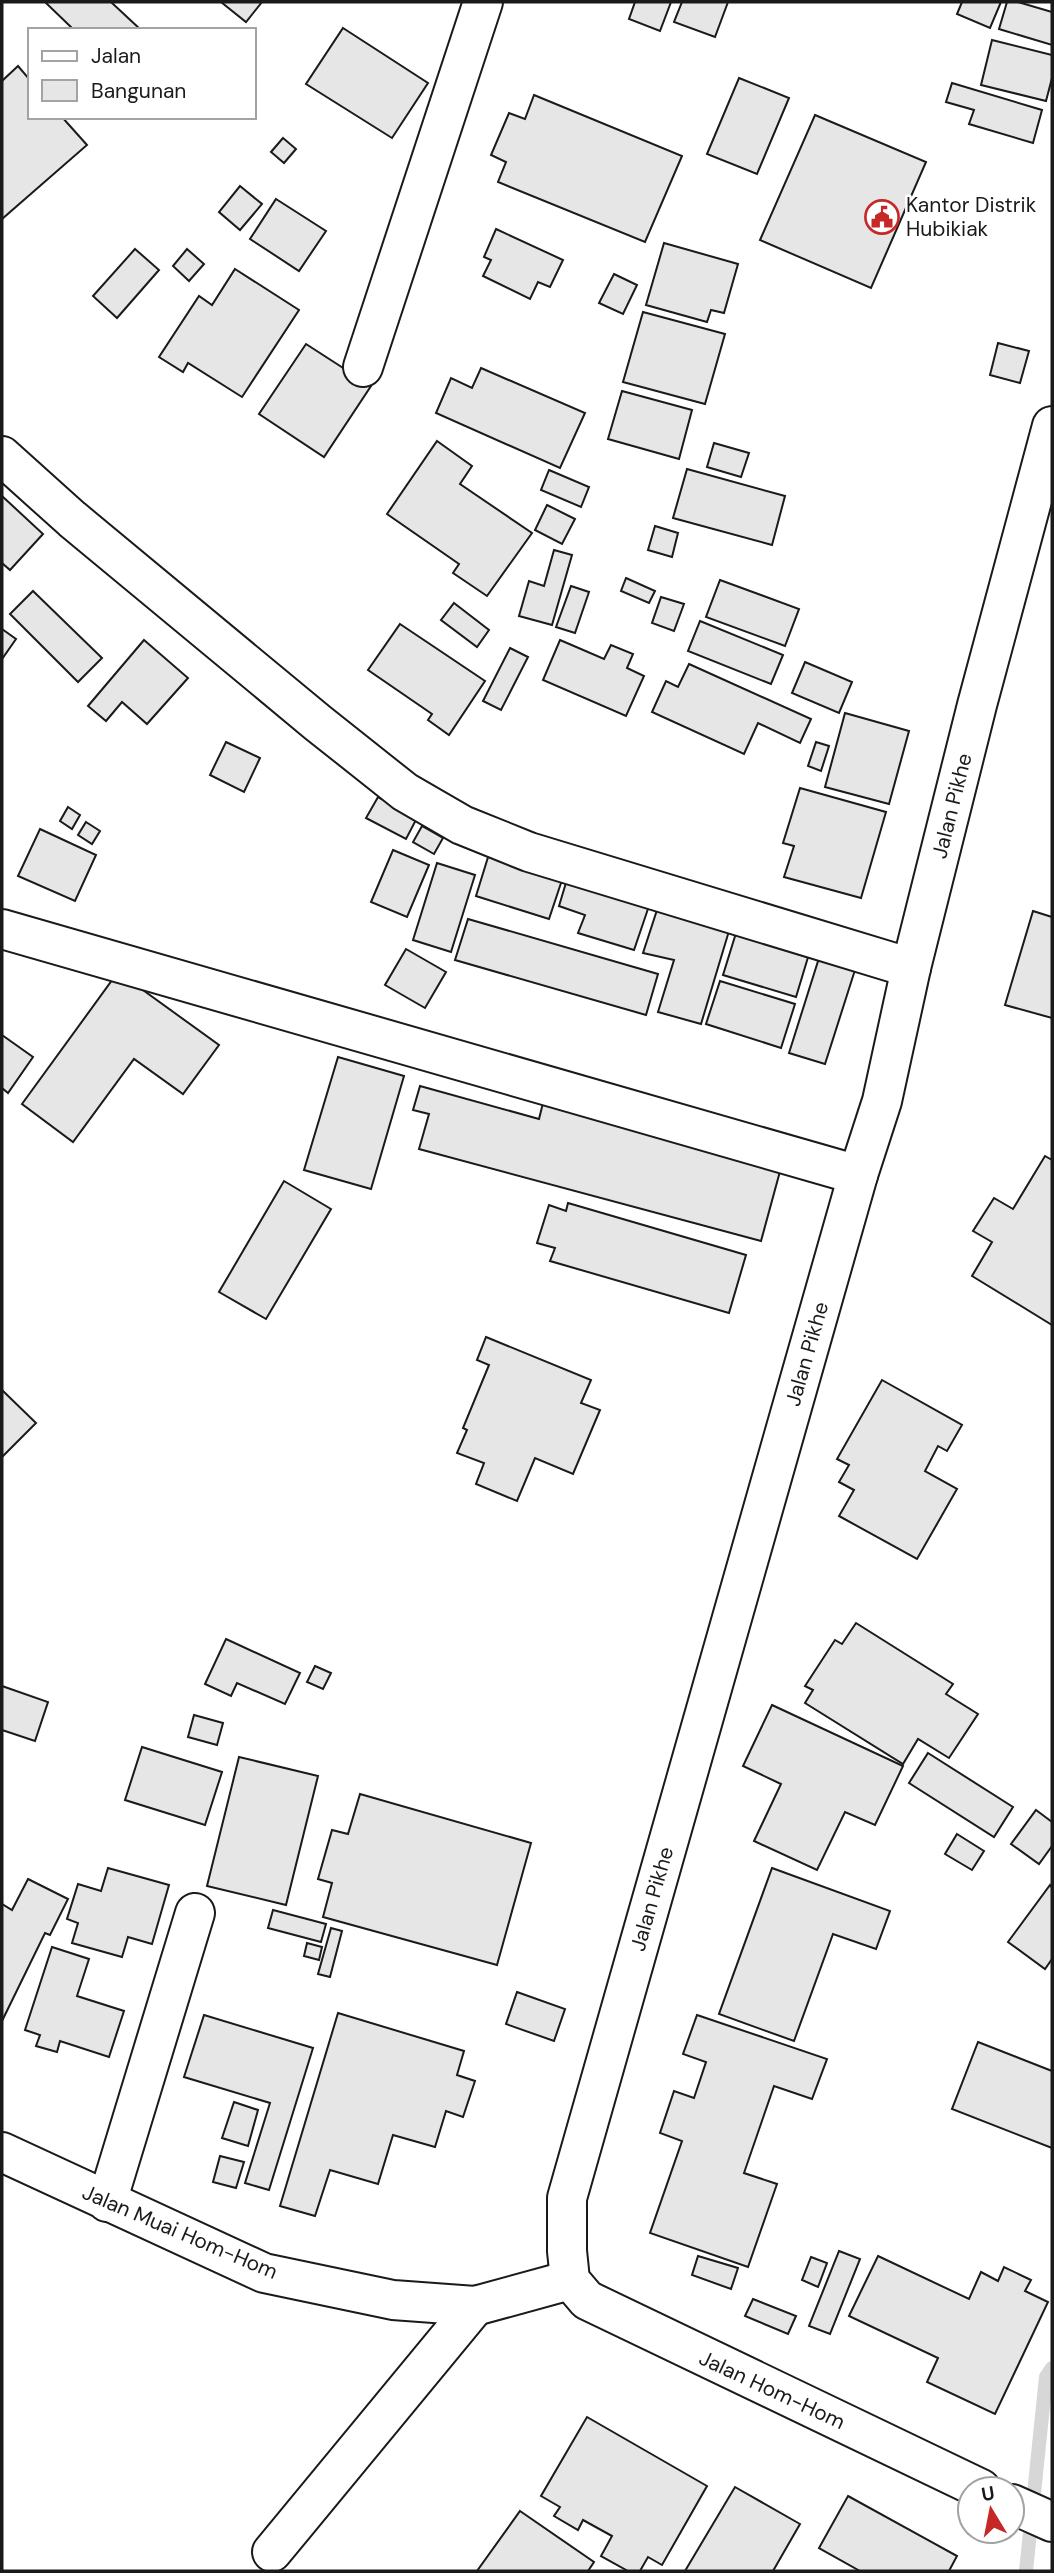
<svg xmlns="http://www.w3.org/2000/svg" width="1054" height="2573" font-family="'DM Sans',sans-serif">
<style>
.lines{fill:none;stroke-linecap:round;stroke-linejoin:round}
.stream{stroke:#d7d7d7;stroke-width:14}
.building{fill:#e6e6e6;stroke:#1a1a1a;stroke-width:2}
.minor-casing{stroke:#1a1a1a;stroke-width:42}
.highway-casing{stroke:#1a1a1a;stroke-width:42}
.minor{stroke:#fff;stroke-width:38}
.highway{stroke:#fff;stroke-width:38}
.labels{text-anchor:middle;stroke-width:5;stroke-linejoin:round;paint-order:stroke}
.poi-label{font-size:21px;fill:#1a1a1a;stroke:#fff;text-anchor:start}
.street-label{font-size:21px;fill:#1a1a1a;stroke:#fff}
</style>
<rect width="100%" height="100%" fill="#fff"/>
<g class="lines">
<path class="stream" d="M1026 2571 1046 2377 1052 2368"/>
</g>
<g class="building">
<path d="M45 2H111L141 30H74Z"/>
<path d="M221 2H262L246 22Z"/>
<path d="M635 2H671L660 31 629 19Z"/>
<path d="M682 2H728L715 37 674 22Z"/>
<path d="M962 2H1001L990 28 957 14Z"/>
<path d="M1007 2H1018L1052 12V45L999 29Z"/>
<path d="M343 28 428 83 392 138 306 84Z"/>
<path d="M992 40 1052 55V78L1046 101 981 85Z"/>
<path d="M18 66 30 80V117H62L87 145 2 219V81Z"/>
<path d="M739 78 789 98 757 174 707 154Z"/>
<path d="M952 83 1042 110 1033 143 969 124 974 110 946 102Z"/>
<path d="M534 95 682 156 645 242 498 182 506 162 491 155 509 113 525 119Z"/>
<path d="M815 115 926 162 871 288 760 240Z"/>
<path d="M283 138 296 149 284 163 271 152Z"/>
<path d="M240 186 262 204 240 230 219 212Z"/>
<path d="M276 199 326 231 299 271 250 239Z"/>
<path d="M496 229 563 260 550 287 538 282 530 299 483 276 491 260 484 257Z"/>
<path d="M664 243 738 264 724 313 711 310 707 322 646 305Z"/>
<path d="M135 249 159 270 117 318 93 296Z"/>
<path d="M187 249 204 264 189 281 173 266Z"/>
<path d="M235 269 299 310 242 397 188 363 183 372 159 357 199 296 212 305Z"/>
<path d="M614 274 637 285 623 314 599 303Z"/>
<path d="M643 312 725 334 705 404 623 382Z"/>
<path d="M998 343 1029 351 1020 383 990 375Z"/>
<path d="M306 344 371 386 324 457 259 414Z"/>
<path d="M481 368 585 413 560 468 436 413 451 378 472 388Z"/>
<path d="M622 391 692 410 679 459 608 439Z"/>
<path d="M437 441 472 466 460 484 532 533 487 596 453 573 459 564 387 514Z"/>
<path d="M714 443 749 453 741 477 707 467Z"/>
<path d="M687 469 785 496 772 545 673 518Z"/>
<path d="M549 470 589 487 581 507 541 490Z"/>
<path d="M2 496 43 534 10 570 2 563Z"/>
<path d="M547 505 575 519 562 544 535 530Z"/>
<path d="M655 526 678 533 672 557 648 550Z"/>
<path d="M554 550 572 555 552 625 519 616 529 581 544 586Z"/>
<path d="M626 578 655 591 649 603 621 591Z"/>
<path d="M720 580 799 609 785 646 706 617Z"/>
<path d="M571 586 589 592 575 633 556 627Z"/>
<path d="M33 591 102 658 78 682 10 614Z"/>
<path d="M661 597 684 604 674 631 652 623Z"/>
<path d="M454 603 489 630 477 647 441 620Z"/>
<path d="M700 621 783 655 771 684 688 651Z"/>
<path d="M400 624 485 681 449 735 428 720 432 714 368 670Z"/>
<path d="M2 629 16 639 2 659Z"/>
<path d="M144 640 188 678 147 724 122 702 106 721 88 706Z"/>
<path d="M560 640 604 659 611 645 633 654 627 668 644 676 626 716 543 680Z"/>
<path d="M510 648 528 657 501 710 483 701Z"/>
<path d="M805 662 852 682 839 713 792 693Z"/>
<path d="M689 664 811 719 800 743 758 723 744 754 652 712 666 681 678 687Z"/>
<path d="M845 713 909 731 889 804 825 787Z"/>
<path d="M226 742 260 758 244 792 210 775Z"/>
<path d="M816 742 829 746 821 771 808 766Z"/>
<path d="M800 788 886 812 861 898 784 877 794 846 783 843Z"/>
<path d="M378 797 417 818 406 839 366 818Z"/>
<path d="M68 807 80 815 72 829 60 821Z"/>
<path d="M86 822 100 831 92 844 78 835Z"/>
<path d="M422 826 443 838 434 854 413 842Z"/>
<path d="M40 829 96 855 75 901 18 876Z"/>
<path d="M393 850 429 865 407 917 371 902Z"/>
<path d="M489 854 563 877 549 919 476 896Z"/>
<path d="M437 863 475 875 451 952 413 940Z"/>
<path d="M568 876 650 903 634 950 578 933 585 915 559 906Z"/>
<path d="M657 910 729 931 701 1024 658 1012 674 960 643 953Z"/>
<path d="M1033 911 1052 917V1018L1005 1005Z"/>
<path d="M468 919 658 974 646 1015 455 960Z"/>
<path d="M736 933 809 954 796 997 723 975Z"/>
<path d="M406 949 446 972 425 1008 385 985Z"/>
<path d="M819 958 855 970 825 1064 789 1053Z"/>
<path d="M118 972 219 1045 183 1094 134 1059 73 1142 22 1104Z"/>
<path d="M720 981 795 1004 781 1048 706 1024Z"/>
<path d="M2 1035 33 1057 8 1093 2 1088Z"/>
<path d="M338 1057 404 1076 371 1189 304 1170Z"/>
<path d="M420 1086 539 1119 544 1099 782 1164 761 1241 419 1149 429 1114 413 1110Z"/>
<path d="M1045 1156 1052 1160V1325L972 1276 992 1242 973 1231 994 1198 1013 1209Z"/>
<path d="M284 1181 331 1209 266 1319 219 1292Z"/>
<path d="M568 1203 746 1255 729 1313 550 1261 555 1248 537 1243 549 1205 566 1211Z"/>
<path d="M486 1337 591 1380 581 1403 600 1410 573 1474 535 1458 517 1501 476 1484 484 1463 457 1453 467 1430 463 1428 489 1365 477 1360Z"/>
<path d="M882 1380 962 1425 947 1451 938 1446 925 1471 957 1489 917 1559 839 1516 854 1490 839 1482 849 1465 837 1459Z"/>
<path d="M2 1390 36 1423 2 1457Z"/>
<path d="M856 1623 953 1684 946 1694 978 1714 949 1758 918 1739 903 1764 805 1703 813 1690 805 1686 835 1640 842 1644Z"/>
<path d="M226 1639 300 1673 285 1704 237 1683 231 1696 205 1684Z"/>
<path d="M315 1666 331 1673 323 1689 307 1682Z"/>
<path d="M2 1686 48 1702 35 1741 2 1730Z"/>
<path d="M772 1705 903 1766 875 1825 845 1812 817 1870 754 1841 781 1784 743 1766Z"/>
<path d="M194 1715 223 1723 217 1745 188 1737Z"/>
<path d="M142 1747 222 1772 205 1825 125 1800Z"/>
<path d="M928 1753 1013 1807 994 1837 909 1783Z"/>
<path d="M239 1757 318 1776 286 1905 207 1886Z"/>
<path d="M360 1794 531 1843 497 1965 323 1917 332 1883 318 1879 332 1830 348 1834Z"/>
<path d="M1036 1810 1052 1822V1846L1039 1864 1011 1844Z"/>
<path d="M957 1834 984 1851 972 1870 945 1854Z"/>
<path d="M108 1868 169 1885 152 1944 128 1937 122 1957 72 1943 78 1923 67 1919 78 1884 101 1891Z"/>
<path d="M772 1868 890 1911 876 1949 833 1934 794 2041 719 2014Z"/>
<path d="M28 1879 68 1899 50 1935 45 1933 2 2021V1904L12 1910Z"/>
<path d="M1050 1885 1052 1888V1959L1045 1969 1008 1942Z"/>
<path d="M273 1910 326 1924 321 1942 268 1928Z"/>
<path d="M331 1928 342 1931 330 1977 318 1974Z"/>
<path d="M307 1943 322 1947 319 1960 304 1956Z"/>
<path d="M52 1947 89 1959 77 1996 124 2011 109 2057 60 2041 57 2052 36 2046 40 2035 25 2030Z"/>
<path d="M517 1992 565 2009 554 2041 506 2024Z"/>
<path d="M338 2013 464 2051 457 2075 475 2081 463 2117 446 2111 435 2147 393 2135 378 2184 330 2170 315 2216 280 2206Z"/>
<path d="M204 2015 313 2048 269 2190 245 2183 270 2103 184 2077Z"/>
<path d="M697 2015 827 2059 812 2099 774 2086 744 2173 777 2184 748 2267 650 2233 682 2141 660 2133 674 2091 694 2098 706 2062 683 2054Z"/>
<path d="M978 2042 1052 2071V2148L952 2109Z"/>
<path d="M234 2102 258 2110 248 2146 222 2138Z"/>
<path d="M220 2156 244 2162 236 2188 213 2182Z"/>
<path d="M839 2251 860 2259 830 2334 809 2326Z"/>
<path d="M698 2256 738 2268 731 2289 692 2275Z"/>
<path d="M878 2256 969 2299 981 2272 998 2281 1004 2267 1031 2280 1025 2291 1048 2302 995 2414 927 2382 938 2358 849 2316Z"/>
<path d="M811 2257 827 2263 818 2287 802 2280Z"/>
<path d="M753 2299 796 2316 788 2334 745 2316Z"/>
<path d="M587 2417 707 2486 662 2565 648 2557 640 2571H628L601 2556 612 2536 583 2520 578 2530 554 2516 560 2507 541 2496Z"/>
<path d="M735 2487 800 2524 773 2571H685Z"/>
<path d="M848 2496 957 2556 949 2571H860L819 2548Z"/>
<path d="M520 2511 594 2562 588 2571H477Z"/>
</g>
<g class="lines">
<g class="minor-casing">
<g id="minor">
<path d="M363 367 483 2"/>
<path d="M2 456 72 519 318 723 405 792 462 825 529 852 911 968"/>
<path d="M2 929 858 1175"/>
<path d="M2 2152 264 2273 393 2300 475 2306 570 2280"/>
<path d="M107 2202 195 1913"/>
<path d="M272 2552 475 2306"/>
</g>
</g>
<g class="highway-casing">
<g id="highway">
<path d="M981 2489 587 2300 570 2280 567 2251V2198L858 1175 882 1101 911 968 977 705 1052 426"/>
<path d="M1012 2504 1052 2522"/>
</g>
</g>
<use href="#minor" class="minor"/>
<use href="#highway" class="highway"/>
</g>
<defs>
<g id="civic-ring" transform="scale(1.75)"><circle r="9.5" fill="#fff" stroke="#c62828" stroke-width="1.5"/><path d="M-.6-6.5H3V-4.5H.6V-3L4-1V1h2V6H-6V1h2V-1L-.6-3ZM-1.2 2.5V6h2.4V2.5Z" fill="#c62828"/></g>
</defs>
<g fill-rule="evenodd">
<use href="#civic-ring" x="882" y="217"/>
</g>
<g class="labels">
<g class="poi-label">
<text x="906" y="212">Kantor Distrik<tspan x="906" dy="24">Hubikiak</tspan></text>
</g>
<g class="street-label">
<text transform="translate(952 806) rotate(-76)" y="7">Jalan Pikhe</text>
<text transform="translate(807 1354) rotate(-74)" y="7">Jalan Pikhe</text>
<text transform="translate(652 1899) rotate(-74)" y="7">Jalan Pikhe</text>
<text transform="translate(180 2232) rotate(23)" y="7">Jalan Muai Hom-Hom</text>
<text transform="translate(772 2390) rotate(25)" y="7">Jalan Hom-Hom</text>
</g>
</g>
<rect width="1054" height="2573" fill="none" stroke="#1a1a1a" stroke-width="7"/>
<rect x="28" y="28" width="228" height="91" fill="#ffffff" stroke="#a3a3a3" stroke-width="2"/>
<rect x="42" y="51" width="35" height="10" fill="#ffffff" stroke="#a3a3a3" stroke-width="2"/>
<text x="91" y="63" font-size="21" fill="#1a1a1a">Jalan</text>
<rect x="42" y="80" width="35" height="21" fill="#e6e6e6" stroke="#a3a3a3" stroke-width="2"/>
<text x="91" y="98" font-size="21" fill="#1a1a1a">Bangunan</text>
<g transform="translate(991 2510) rotate(350)"><circle r="33" fill="#ffffff" stroke="#a3a3a3" stroke-width="2"/>
<path d="M0-5L12 26L0 18L-12 26Z" fill="#c62828"/>
<text y="-10" font-size="19" font-weight="bold" text-anchor="middle" fill="#1a1a1a">U</text>
</g>
</svg>
